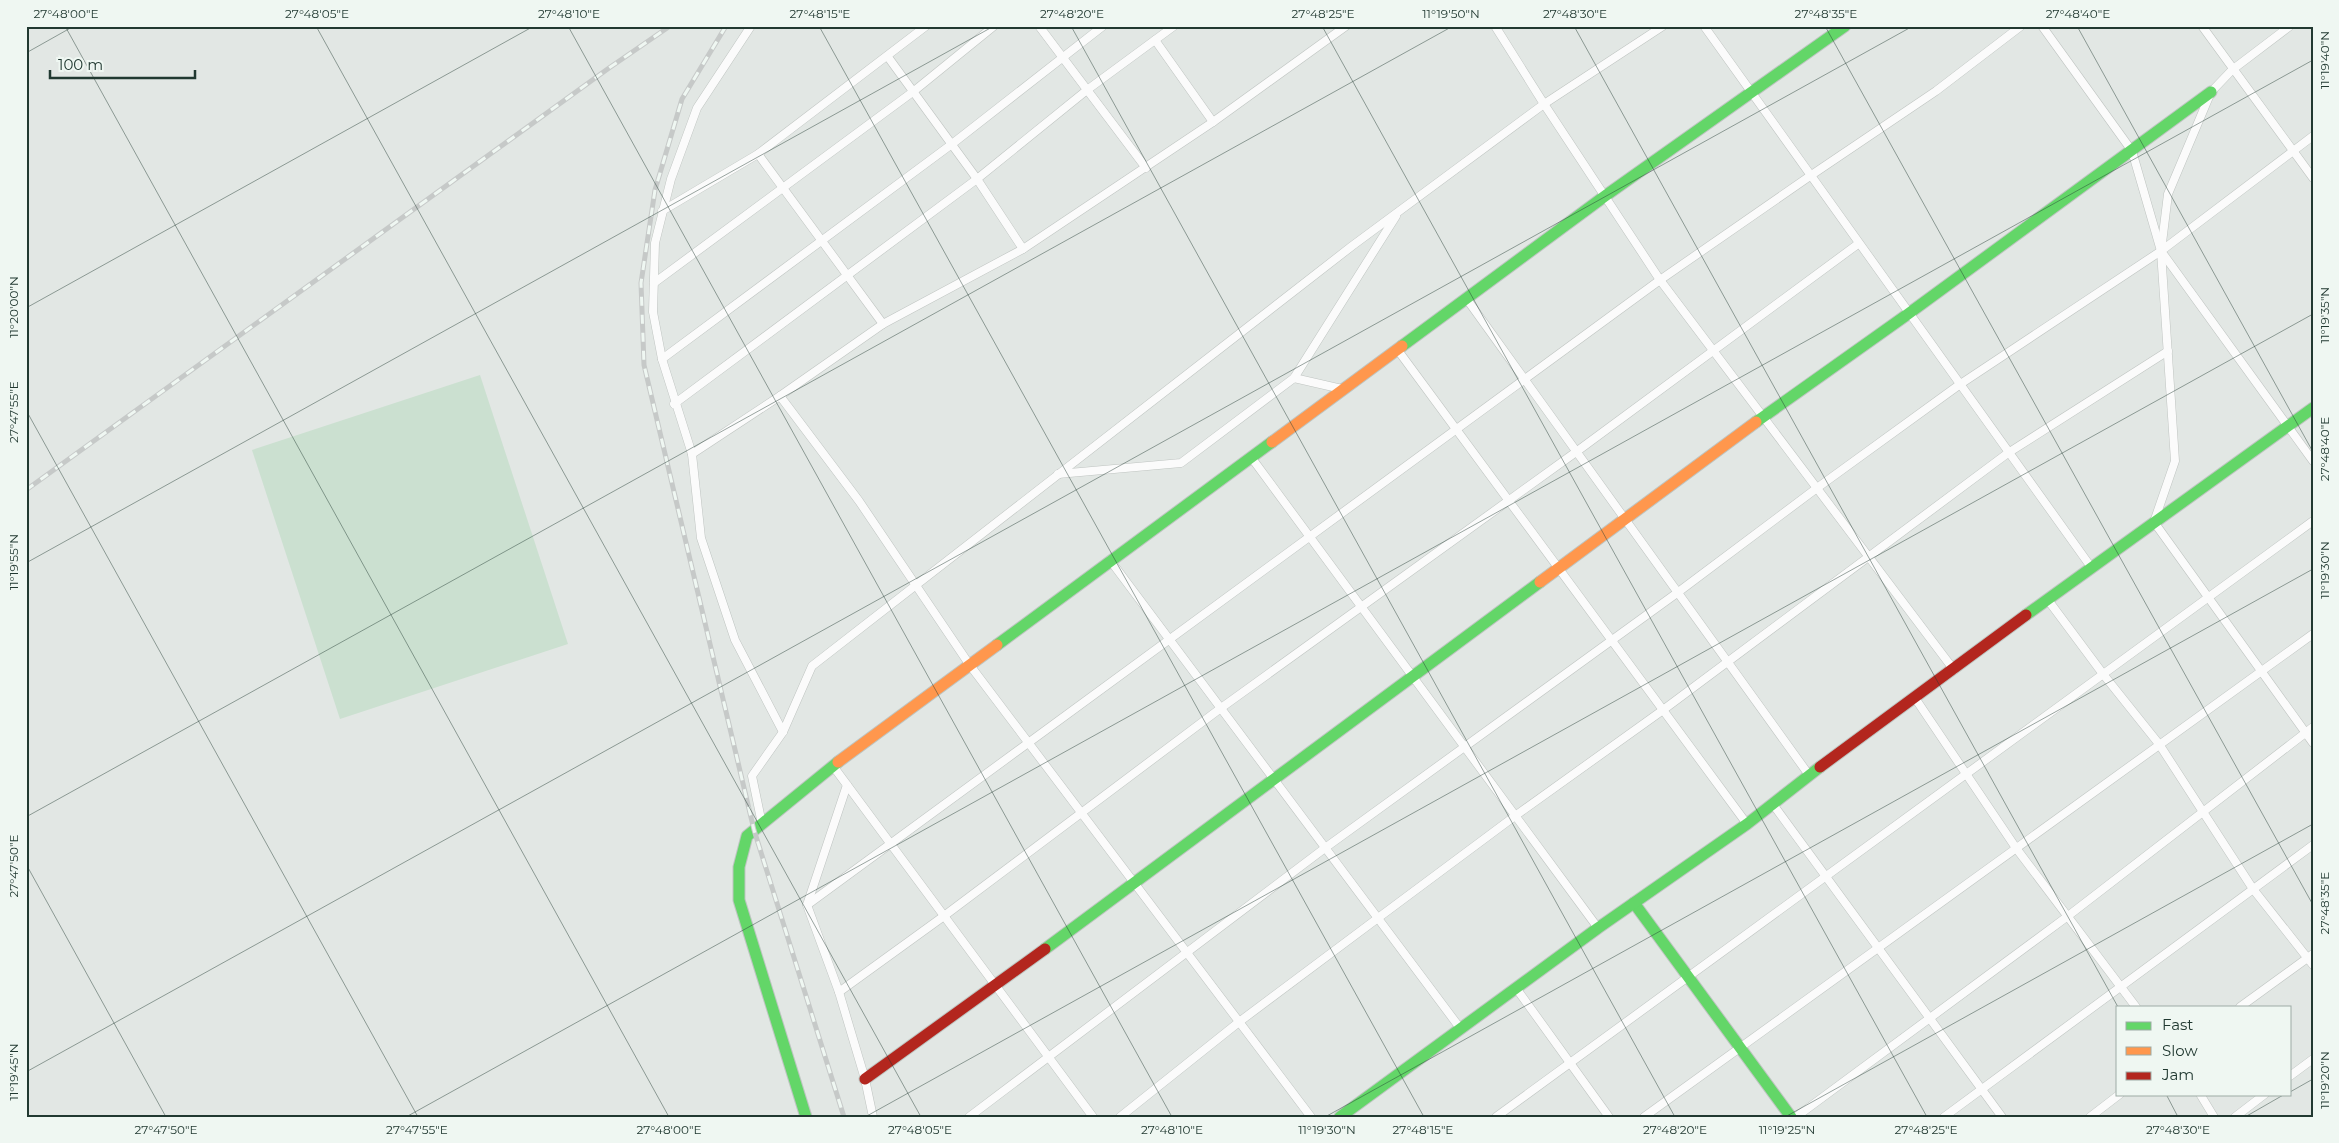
<svg xmlns="http://www.w3.org/2000/svg" width="2339" height="1143" font-family="Montserrat,sans-serif">
<style>
.green{fill:#cbe0d0}
.lines{fill:none;stroke-linecap:round;stroke-linejoin:round}
.street-casing{stroke:#bfc4c1;stroke-width:9}
.fast-casing{stroke:#bec5c1;stroke-width:13}
.slow-casing{stroke:#bec5c1;stroke-width:13}
.jam-casing{stroke:#bec5c1;stroke-width:13}
.street{stroke:#fbfbfb;stroke-width:8}
.fast{stroke:#63d668;stroke-width:11}
.slow{stroke:#ff974d;stroke-width:11}
.jam{stroke:#b3261e;stroke-width:11}
.rail-casing{stroke:#c6c9c8;stroke-width:5}
.rail{stroke:#eff7f2;stroke-width:3;stroke-dasharray:9;stroke-linecap:butt}
.ticks{fill:none;stroke:#213931;stroke-width:1;stroke-opacity:0.45}
.neatline{fill:none;stroke:#213931;stroke-width:2}
.ticks-label{font-size:12px;text-anchor:middle;fill:#213931}
</style>
<rect width="100%" height="100%" fill="#e2e7e4"/>
<path class="green" d="M480 375 568 644 340 719 252 450Z"/>
<g class="lines">
<g class="street-casing">
<g id="street">
<path d="M751 26 697 108 671 179 655 243 653 312 662 359 692 454 701 538 735 640 783 732"/>
<path d="M1039 26 1146 168"/>
<path d="M1495 26 1544 104 1660 280 1954 670"/>
<path d="M1704 26 2091 567"/>
<path d="M2042 26 2132 151 2161 251 2313 461"/>
<path d="M2202 26 2313 178"/>
<path d="M2290 26 2232 70 2211 92 2168 194 2161 251 2175 461 2154 522 2313 743"/>
<path d="M1155 40 1213 122"/>
<path d="M888 57 977 179 1023 249"/>
<path d="M758 154 883 324"/>
<path d="M662 211 758 154 926 26"/>
<path d="M654 283 914 91 994 26"/>
<path d="M1466 298 1809 775"/>
<path d="M1397 349 1747 824"/>
<path d="M662 359 952 144 1103 26"/>
<path d="M1294 378 1342 389"/>
<path d="M780 396 859 501 969 664 1311 1117"/>
<path d="M674 404 977 179 1087 90 1174 26"/>
<path d="M692 454 780 396 883 324 1023 249 1213 122 1346 26"/>
<path d="M1251 457 1598 928"/>
<path d="M1058 474 1181 463 1294 378 1396 216"/>
<path d="M1110 560 1460 1028"/>
<path d="M2048 600 2103 674 2159 744 2253 889 2313 965"/>
<path d="M1915 698 2016 848 2136 1007"/>
<path d="M833 766 1093 1117"/>
<path d="M847 785 807 905 839 992 865 1079 873 1117"/>
<path d="M1772 803 2002 1117"/>
<path d="M762 824 752 776 783 732 812 666 1352 246 1544 104 1663 26"/>
<path d="M807 905 1660 280 1810 176 1936 91 2021 26"/>
<path d="M1516 988 1609 1117"/>
<path d="M839 992 944 916 1221 708 1576 452 1858 244"/>
<path d="M2240 1007 2313 954"/>
<path d="M2290 1076 2313 1059"/>
<path d="M2200 1094 2214 1117"/>
<path d="M969 1117 1325 848 1677 593 1817 488 1959 385 2161 251 2313 136"/>
<path d="M1120 1117 1239 1022 1378 918 1515 816 1663 710 2008 453 2168 351"/>
<path d="M1496 1117 2313 521"/>
<path d="M1644 1117 2313 634"/>
<path d="M1796 1117 2068 916 2313 727"/>
<path d="M1944 1117 2313 845"/>
<path d="M2090 1117 2120 1094"/>
<path d="M2235 1117 2265 1094"/>
</g>
</g>
<g class="fast-casing">
<g id="fast">
<path d="M1402 346 1605 196 1845 26"/>
<path d="M1756 422 1908 314 2211 92"/>
<path d="M2026 615 2313 408"/>
<path d="M997 645 1272 442"/>
<path d="M1634 903 1791 1117"/>
<path d="M1045 949 1540 582"/>
<path d="M806 1117 739 900V867L747 836 838 762"/>
<path d="M1340 1117 1598 928 1747 824 1820 767"/>
</g>
</g>
<g class="slow-casing">
<g id="slow">
<path d="M1272 442 1402 346"/>
<path d="M1540 582 1756 422"/>
<path d="M838 762 997 645"/>
</g>
</g>
<g class="jam-casing">
<g id="jam">
<path d="M1820 767 2026 615"/>
<path d="M865 1079 1045 949"/>
</g>
</g>
<use href="#street" class="street"/>
<use href="#fast" class="fast"/>
<use href="#slow" class="slow"/>
<use href="#jam" class="jam"/>
<g class="rail-casing">
<g id="rail">
<path d="M726 26 682 99 655 190 641 283 644 365 754 830 844 1117"/>
<path d="M26 490 609 68 670 26"/>
</g>
</g>
<use href="#rail" class="rail"/>
</g>
<path class="ticks" d="M65 26 669 1117M316 26 921 1117M568 26 1172 1117M819 26 1424 1117M1071 26 1675 1117M1322 26 1927 1117M1574 26 2118 1007M1825 26 2313 905M2077 26 2313 452M26 53 74 26M26 308 534 26M26 410 418 1117M26 563 994 26M26 817 1453 26M26 864 166 1117M26 1072 1913 26M2290 1092 2313 1079M2166 1094 2178 1117M406 1117 2313 60M865 1117 2313 314M1325 1117 2313 569M1785 1117 2313 824M2245 1117 2285 1094"/>
<rect width="2339" height="1143" fill="none" stroke="#eff7f2" stroke-width="55"/>
<rect x="2116" y="1006" width="175" height="90" fill="#eff7f2" stroke="#9daba5"/>
<rect x="2126" y="1022" width="25" height="8" fill="#63d668" stroke="#9daba5"/>
<text x="2162" y="1030" font-size="15" fill="#213931">Fast</text>
<rect x="2126" y="1047" width="25" height="8" fill="#ff974d" stroke="#9daba5"/>
<text x="2162" y="1056" font-size="15" fill="#213931">Slow</text>
<rect x="2126" y="1072" width="25" height="8" fill="#b3261e" stroke="#9daba5"/>
<text x="2162" y="1080" font-size="15" fill="#213931">Jam</text>
<path d="M50 70v8h145v-8" fill="none" stroke="#213931" stroke-width="2.5"/>
<text x="58" y="70" font-size="15" fill="#213931" stroke="#eff7f2" stroke-width="4" paint-order="stroke">100 m</text>
<rect x="28" y="28" width="2284" height="1088" class="neatline"/>
<g class="ticks-label">
<text x="66" y="18">27°48'00"E</text>
<text x="317" y="18">27°48'05"E</text>
<text x="569" y="18">27°48'10"E</text>
<text x="820" y="18">27°48'15"E</text>
<text x="1072" y="18">27°48'20"E</text>
<text x="1323" y="18">27°48'25"E</text>
<text x="1451" y="18">11°19'50"N</text>
<text x="1575" y="18">27°48'30"E</text>
<text x="1826" y="18">27°48'35"E</text>
<text x="2078" y="18">27°48'40"E</text>
<text transform="translate(2325 60) rotate(-90)" y="4">11°19'40"N</text>
<text transform="translate(14 307) rotate(-90)" y="4">11°20'00"N</text>
<text transform="translate(2325 315) rotate(-90)" y="4">11°19'35"N</text>
<text transform="translate(14 412) rotate(-90)" y="4">27°47'55"E</text>
<text transform="translate(2325 449) rotate(-90)" y="4">27°48'40"E</text>
<text transform="translate(14 562) rotate(-90)" y="4">11°19'55"N</text>
<text transform="translate(2325 570) rotate(-90)" y="4">11°19'30"N</text>
<text transform="translate(14 866) rotate(-90)" y="4">27°47'50"E</text>
<text transform="translate(2325 903) rotate(-90)" y="4">27°48'35"E</text>
<text transform="translate(14 1072) rotate(-90)" y="4">11°19'45"N</text>
<text transform="translate(2325 1080) rotate(-90)" y="4">11°19'20"N</text>
<text x="166" y="1134">27°47'50"E</text>
<text x="417" y="1134">27°47'55"E</text>
<text x="669" y="1134">27°48'00"E</text>
<text x="920" y="1134">27°48'05"E</text>
<text x="1172" y="1134">27°48'10"E</text>
<text x="1327" y="1134">11°19'30"N</text>
<text x="1423" y="1134">27°48'15"E</text>
<text x="1675" y="1134">27°48'20"E</text>
<text x="1787" y="1134">11°19'25"N</text>
<text x="1926" y="1134">27°48'25"E</text>
<text x="2178" y="1134">27°48'30"E</text>
</g>
</svg>
